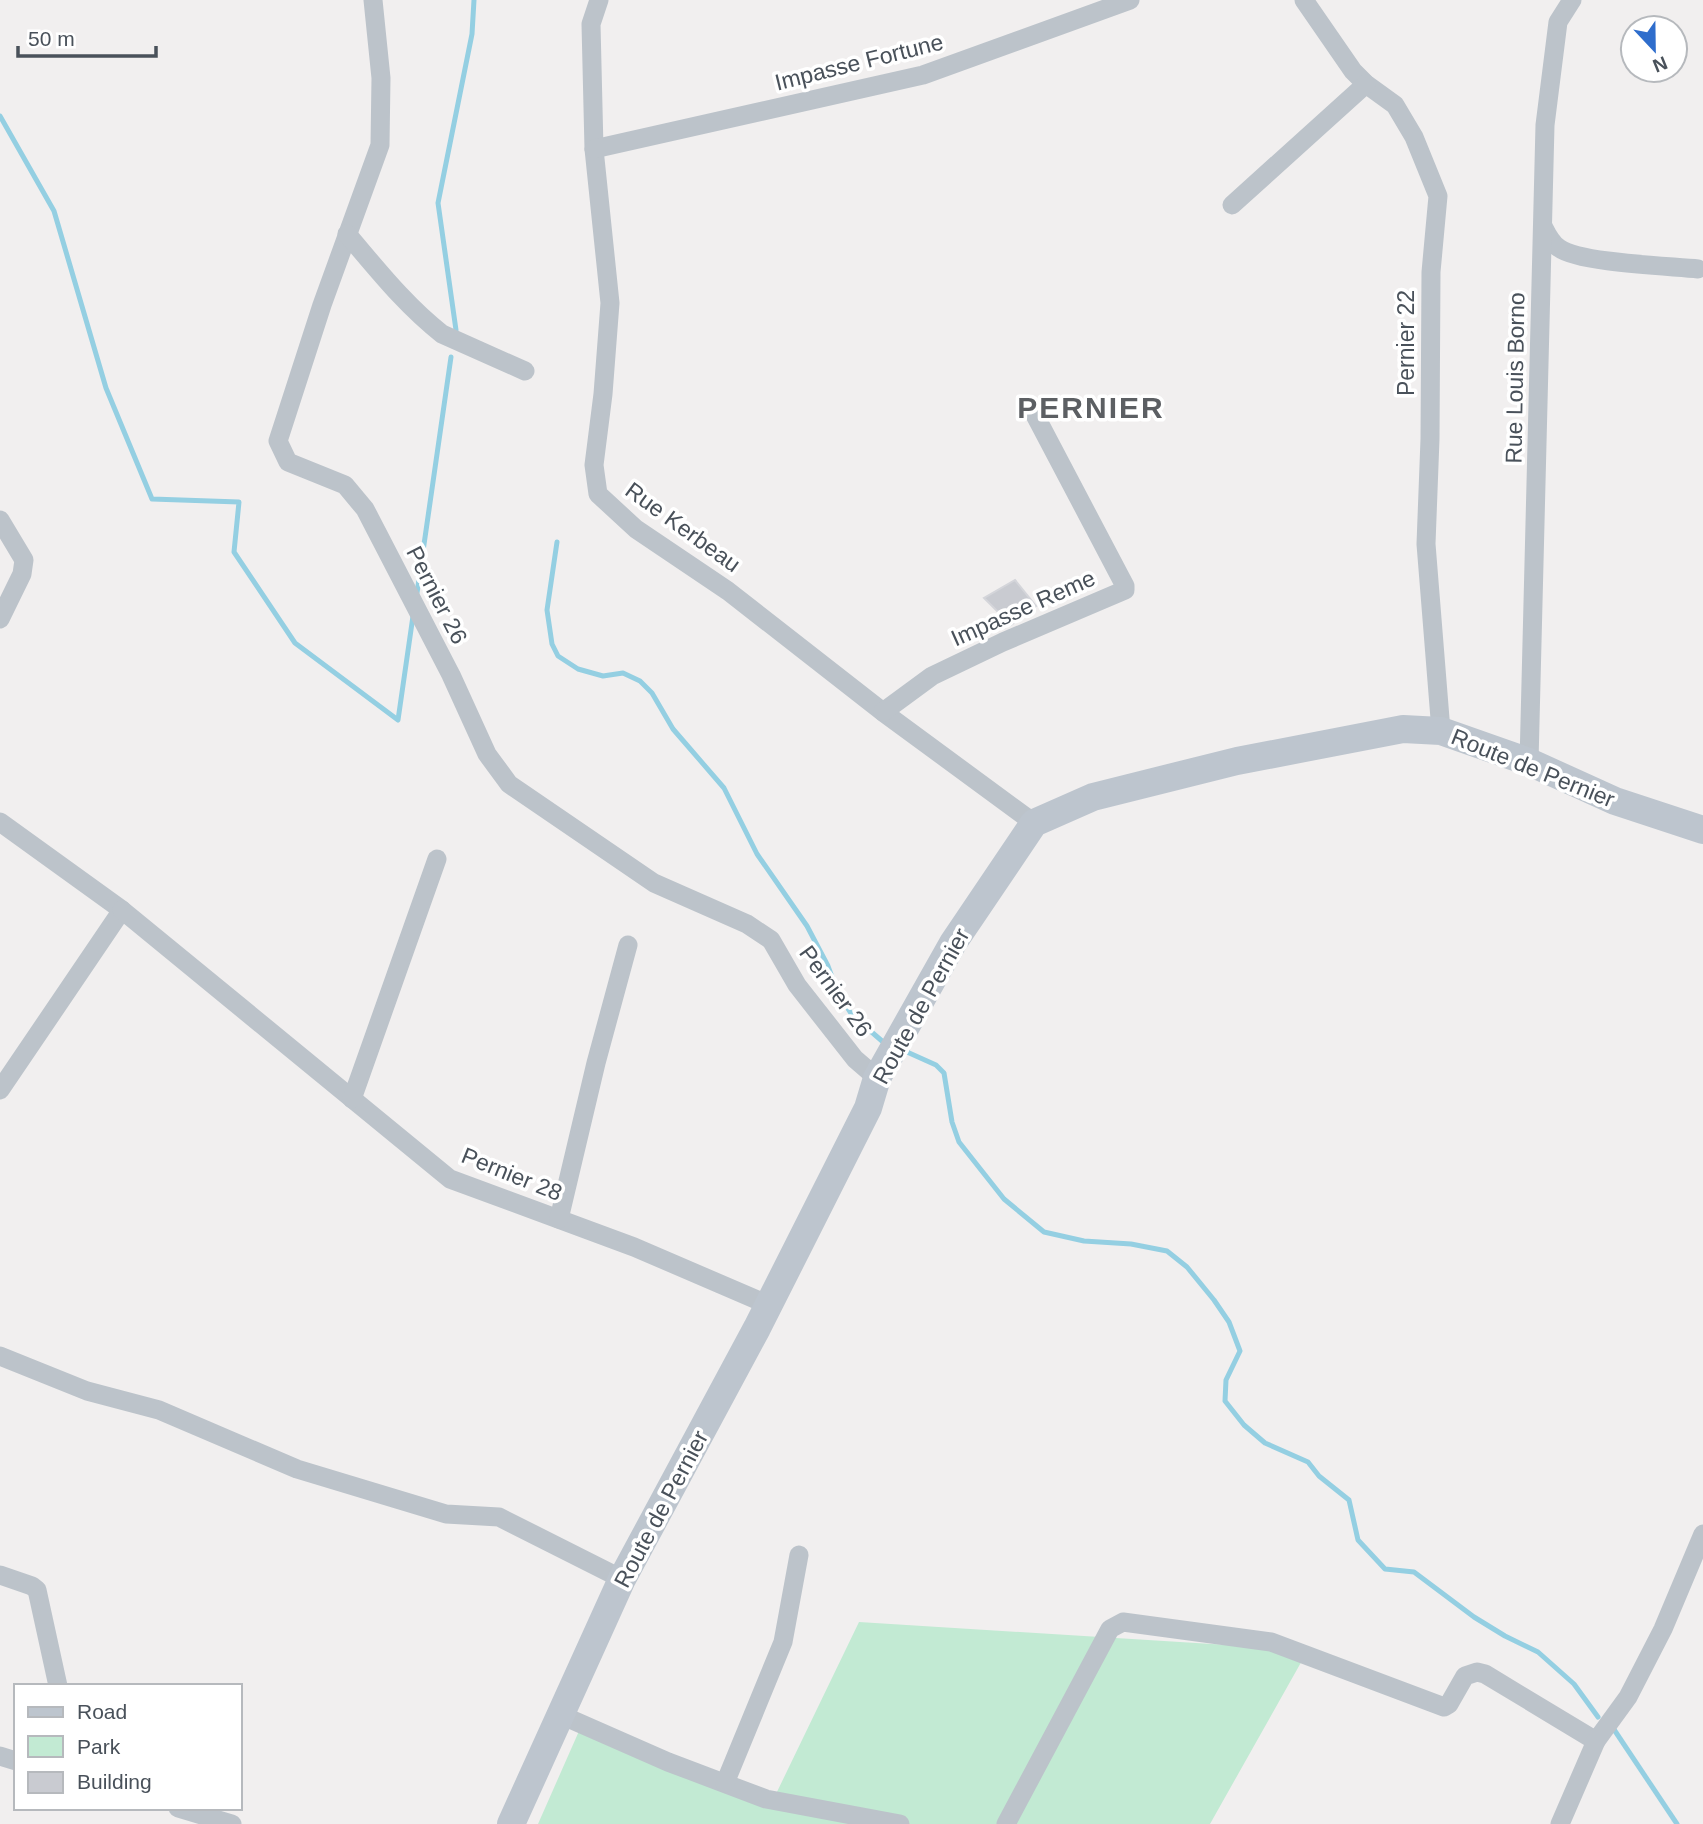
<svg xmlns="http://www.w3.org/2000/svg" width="1703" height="1824" font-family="Helvetica,sans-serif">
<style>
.green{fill:#c2ead3}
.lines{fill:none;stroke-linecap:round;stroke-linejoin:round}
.stream{stroke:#94cfe2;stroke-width:5}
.building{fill:#c9cbd1;stroke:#d4d5da;stroke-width:2}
.street{stroke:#bcc3ca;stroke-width:19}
.secondary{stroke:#bdc5ce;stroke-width:28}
.labels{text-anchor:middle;stroke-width:7;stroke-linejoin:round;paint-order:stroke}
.street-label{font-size:23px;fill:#49515a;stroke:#fff}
.district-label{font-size:30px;font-weight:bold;letter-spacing:2px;fill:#5c5f63;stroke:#fff}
</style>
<rect width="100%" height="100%" fill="#f1efef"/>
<path class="green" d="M859 1622 1308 1650 1210 1824H538L583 1722 775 1796Z"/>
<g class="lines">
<g class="stream">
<path d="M0 116 54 211 106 388 152 499 239 502 234 552 295 643 398 720 413 616"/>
<path d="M456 330 438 203 472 34 474 0"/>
<path d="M557 542 547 610 552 644 558 656 578 669 603 676 623 673 640 681 652 693 673 729 724 788 757 854 807 926 828 966 838 993 852 1015 882 1041"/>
<path d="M417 593 451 357"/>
<path d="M907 1052 936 1065 944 1073 952 1122 959 1142 1004 1199 1044 1232 1084 1241 1131 1244 1167 1251 1187 1267 1214 1300 1229 1322 1240 1351 1226 1380 1225 1401 1244 1425 1265 1443 1308 1462 1319 1476 1349 1500 1358 1540 1385 1569 1414 1572 1474 1617 1505 1636 1538 1652 1574 1684 1598 1717"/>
<path d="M1611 1725 1677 1824"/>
</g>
</g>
<path class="building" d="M1015 580 1036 606 1011 625 984 598Z"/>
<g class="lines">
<g class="street">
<path d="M373 0 381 78 380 145 322 305 278 441 288 462 345 485 365 509 451 675 487 754 509 784 654 883 747 924 771 940 797 985 855 1059 877 1078"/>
<path d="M599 0 591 24 594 149 610 303 603 394 594 465 598 494 636 529 728 591 883 712 1034 823"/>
<path d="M1304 0 1353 71 1366 84 1395 105 1414 137 1438 196 1431 272 1430 439 1426 544 1441 731"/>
<path d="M594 149 923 75 1130 0"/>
<path d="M1232 205 1366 84"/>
<path d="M1543 226C1547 234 1551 243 1559 248 1579 263 1669 266 1698 269"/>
<path d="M347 234C377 269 405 305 442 334L525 371"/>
<path d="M0 520 24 560 22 574 0 619"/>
<path d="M883 712 932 676 1003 642 1125 590V586L1035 415"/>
<path d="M1529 762 1545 125 1558 22 1572 0"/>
<path d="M0 822 122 910 0 1090"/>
<path d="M122 910 450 1179 634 1247 769 1305"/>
<path d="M352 1099 437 859"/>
<path d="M559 1219 596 1063 628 945"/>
<path d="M0 1356 87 1391 159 1410 297 1469 446 1514 499 1517 622 1579"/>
<path d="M0 1575 32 1586 37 1590 58 1686"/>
<path d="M561 1715 668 1762 766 1799 900 1824"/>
<path d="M0 1756 16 1761"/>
<path d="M725 1783 783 1642 799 1555"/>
<path d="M178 1808 232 1824"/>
<path d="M1006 1824 1110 1629 1123 1622 1271 1642 1444 1707 1449 1704 1465 1676 1477 1672 1485 1674 1596 1741"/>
<path d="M1560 1824 1596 1741 1628 1697 1663 1629 1703 1534"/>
</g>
<path class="secondary" d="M511 1824 622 1579 757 1328 868 1108 877 1078 953 943 1034 823 1093 797 1237 761 1403 729 1441 731 1529 762 1615 801 1703 830"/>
</g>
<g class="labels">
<g class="street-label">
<text transform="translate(859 62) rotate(-14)" y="8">Impasse Fortune</text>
<text transform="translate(1406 343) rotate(-90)" y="8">Pernier 22</text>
<text transform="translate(1515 378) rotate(-89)" y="8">Rue Louis Borno</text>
<text transform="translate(683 527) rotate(36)" y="8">Rue Kerbeau</text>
<text transform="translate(437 595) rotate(63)" y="8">Pernier 26</text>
<text transform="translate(1023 608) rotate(-24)" y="8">Impasse Reme</text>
<text transform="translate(1533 768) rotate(22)" y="8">Route de Pernier</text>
<text transform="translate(836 991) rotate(54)" y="8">Pernier 26</text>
<text transform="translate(921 1006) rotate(-61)" y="8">Route de Pernier</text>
<text transform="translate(512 1174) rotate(22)" y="8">Pernier 28</text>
<text transform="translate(661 1509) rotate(-62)" y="8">Route de Pernier</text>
</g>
<g class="district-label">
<text x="1091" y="418">PERNIER</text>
</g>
</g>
<rect x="14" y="1684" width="228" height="126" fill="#ffffff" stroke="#b6b9bd" stroke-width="2"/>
<rect x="28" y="1707" width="35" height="10" fill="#bdc5ce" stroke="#b6b9bd" stroke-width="2"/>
<text x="77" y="1719" font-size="21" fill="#49515a">Road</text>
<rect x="28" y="1736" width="35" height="21" fill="#c2ead3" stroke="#b6b9bd" stroke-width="2"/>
<text x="77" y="1754" font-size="21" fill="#49515a">Park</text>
<rect x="28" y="1772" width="35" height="21" fill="#c9cbd1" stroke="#b6b9bd" stroke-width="2"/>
<text x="77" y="1789" font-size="21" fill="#49515a">Building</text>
<g transform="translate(1654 49) rotate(158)"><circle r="33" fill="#ffffff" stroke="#b6b9bd" stroke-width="2"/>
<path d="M0-5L12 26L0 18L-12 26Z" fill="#2e6dcc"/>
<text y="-10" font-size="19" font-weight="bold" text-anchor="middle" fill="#49515a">N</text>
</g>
<path d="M18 46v10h138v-10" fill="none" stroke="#49515a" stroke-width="3.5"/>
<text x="28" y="46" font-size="21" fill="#49515a" stroke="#ffffff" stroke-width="5" paint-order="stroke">50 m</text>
</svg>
